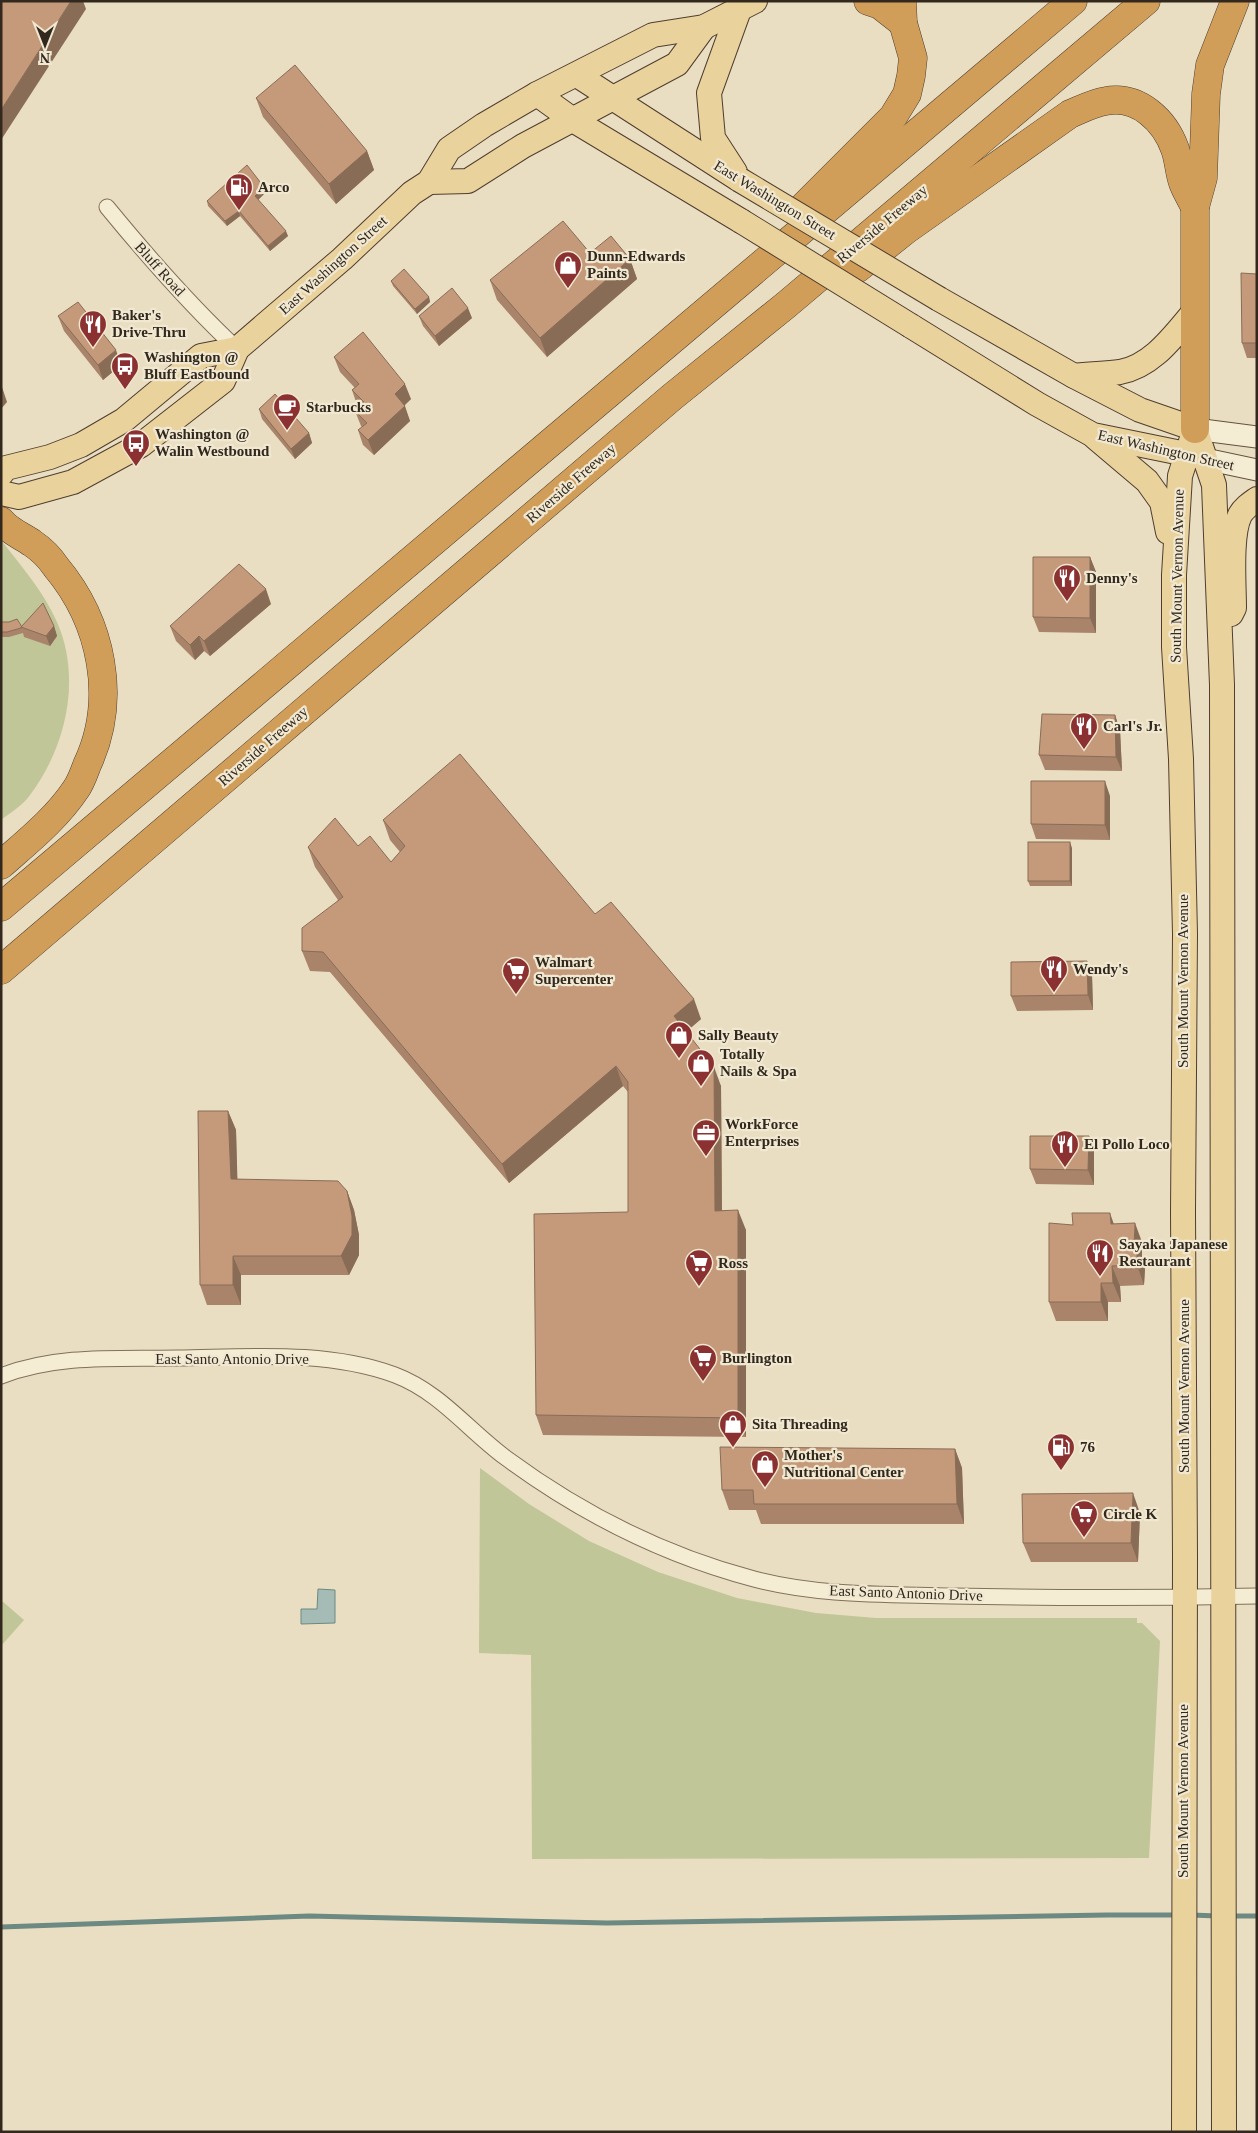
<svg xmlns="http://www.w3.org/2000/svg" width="1258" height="2133" font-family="Georgia,serif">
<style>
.green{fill:#c0c697}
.water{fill:#a4bcb5;stroke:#6c8982}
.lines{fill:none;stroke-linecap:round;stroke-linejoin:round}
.stream{stroke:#6c8982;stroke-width:5}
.minor-casing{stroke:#81705b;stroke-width:17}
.secondary-casing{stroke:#63513e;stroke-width:23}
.primary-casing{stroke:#4f3e2f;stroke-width:26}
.motorway-casing{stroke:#4f3e2f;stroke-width:29}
.minor{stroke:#f5ecd4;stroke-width:15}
.secondary{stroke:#f5ecd4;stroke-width:21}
.primary{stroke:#ead29d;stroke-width:24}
.motorway{stroke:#d19e5a;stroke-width:28}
.primary-bridge-casing{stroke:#4f3e2f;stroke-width:26;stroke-linecap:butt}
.primary-bridge{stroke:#ead29d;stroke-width:24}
.wall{fill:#a9846a}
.shaded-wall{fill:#896c56}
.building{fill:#c49a7b;stroke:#896c56}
.labels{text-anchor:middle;stroke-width:4.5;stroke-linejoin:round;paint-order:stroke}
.poi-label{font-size:15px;font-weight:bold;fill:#33281e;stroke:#f1e8d1;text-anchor:start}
.street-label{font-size:15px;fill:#33281e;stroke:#f1e8d1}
</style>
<rect width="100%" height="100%" fill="#e9dec2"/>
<g class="green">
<path d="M1 540C21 566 44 592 57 622 82 679 66 747 30 795 23 805 10 813 1 820Z"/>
<path d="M480 1468 529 1504 589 1541 658 1572 737 1598 816 1613 876 1618H1137V1623H1142L1160 1641 1149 1858 532 1859 531 1655 479 1653Z"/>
<path d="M2 1601 24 1620 1 1646V1602Z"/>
</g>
<path class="water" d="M318 1589 335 1590V1623L301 1624V1609H317Z"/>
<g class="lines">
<g class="stream">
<path d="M1191 1915 1218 1916"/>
<path d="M1229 1916H1257"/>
<path d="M1 1927 309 1916 607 1923 1107 1915H1178"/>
</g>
<g class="minor-casing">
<g id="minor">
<path d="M107 207C148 257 190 305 237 349"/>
<path d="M1 1376C57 1354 120 1359 178 1358 250 1357 326 1350 395 1375 440 1392 468 1430 506 1458 582 1514 663 1555 754 1579 818 1596 886 1594 952 1596 1053 1598 1155 1598 1257 1596"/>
</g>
</g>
<g class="secondary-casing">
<g id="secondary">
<path d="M1195 429 1257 437"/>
<path d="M1191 456 1257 470"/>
</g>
</g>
<g class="primary-casing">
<g id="primary">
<path d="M577 75 740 180"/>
<path d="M537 94 573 120 741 221"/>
<path d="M735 172 713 138 709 93 739 10"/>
<path d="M429 182 468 181 523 146 677 64 704 27"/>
<path d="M939 299 1074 376 1140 410 1195 429"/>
<path d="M911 326 1037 404 1093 435 1186 454"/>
<path d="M1074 376C1089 374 1105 374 1120 372 1153 366 1174 335 1194 312"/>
<path d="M1195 429 1214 485 1222 685 1224 2132"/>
<path d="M1095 437 1147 481 1162 502 1168 532"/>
<path d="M1 474 6 468 50 457 81 445 124 420 201 356 237 349"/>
<path d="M1 493 19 497 73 482 141 445 223 381 237 349 342 259 412 193 429 182 449 149 484 125 537 94 653 35 704 27 755 1"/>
<path d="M1231 614 1234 608C1234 584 1230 535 1240 515 1244 508 1250 504 1257 499"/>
<path d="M1184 2132 1185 1555 1183 1212 1185 934 1181 759 1174 647V575L1180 476 1195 429"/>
</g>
</g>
<g class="motorway-casing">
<g id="motorway">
<path d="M868 1 880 5 903 23"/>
<path d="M803 207 893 117 907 94 911 76 913 58 903 23 902 1"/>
<path d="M857 269 906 230 1070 114C1082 109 1093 103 1106 101 1139 95 1165 121 1175 149 1179 160 1179 172 1183 183 1186 191 1191 199 1195 207"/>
<path d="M1195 429V207L1203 178 1206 94 1210 65 1235 1"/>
<path d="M1 521C9 531 22 536 32 543 41 549 50 558 56 567 102 622 118 699 87 765 84 773 81 782 76 789 56 819 28 841 1 865"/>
<path d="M1 907 1073 1"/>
<path d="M1 970 672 397 786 305 1146 1"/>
</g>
</g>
<use href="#minor" class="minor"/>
<use href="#secondary" class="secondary"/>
<use href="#primary" class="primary"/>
<use href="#motorway" class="motorway"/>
<g class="primary-bridge-casing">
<g id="primary-bridge">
<path d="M740 180 939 299"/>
<path d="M741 221 911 326"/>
</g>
</g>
<use href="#primary-bridge" class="primary-bridge"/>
</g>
<g class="wall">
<path d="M256 98 367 151 374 170 336 204 263 117Z"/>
<path d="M264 187 266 192 258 200 288 236 270 251 240 216 227 226 208 206 207 201Z"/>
<path d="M590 253 630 259 637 279 547 357 497 300 490 280Z"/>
<path d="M1257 274V358H1247L1242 343Z"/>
<path d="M391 281 429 297 430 302 417 314 393 286Z"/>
<path d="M58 316 121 365 103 380 64 331Z"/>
<path d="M419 316 472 318 439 346 423 326Z"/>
<path d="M334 357 411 399 404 406 410 421 374 455 363 445 358 430 362 427 361 426 355 411 359 407 357 405 352 390 355 388 340 372Z"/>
<path d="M259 409 309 433 312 443 295 459 262 419Z"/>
<path d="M1090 557 1096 572V633L1039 632 1033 617Z"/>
<path d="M271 604 210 656 204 651 195 660 176 641 170 626Z"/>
<path d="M1 622 21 627 54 626 57 636 50 646 24 637 23 633 9 637H1Z"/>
<path d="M1115 715 1120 730 1122 771 1045 770 1039 755Z"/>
<path d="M1110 796V840L1036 839 1031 824Z"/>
<path d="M383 820 595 914 701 1019 686 1032 721 1086 722 1210 746 1230V1437L543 1435 536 1415 628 1212V1092L623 1086 509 1183 330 972 310 971 302 951 338 900 315 867 308 847 358 846 391 862 400 852 390 840Z"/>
<path d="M1072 848V886H1030L1028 881Z"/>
<path d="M1087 961 1092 975 1093 1010 1017 1011 1011 996Z"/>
<path d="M228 1111 236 1130 237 1179 347 1191 354 1210 359 1235V1255L349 1275H241V1305H207L200 1285Z"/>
<path d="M1094 1151V1185L1036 1184 1030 1169Z"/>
<path d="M1114 1224 1142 1242V1260L1145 1268 1144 1285 1120 1286 1121 1302H1108V1321H1056L1049 1302 1073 1225Z"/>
<path d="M955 1449 962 1468 964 1524H761L756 1510H729L722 1490Z"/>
<path d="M1140 1513 1138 1562H1031L1023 1543Z"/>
</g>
<g class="shaded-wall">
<path d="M71 1H83L86 9 1 140V110Z"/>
<path d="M367 151 374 170 336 204 329 184Z"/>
<path d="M264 187 266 192 257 201 255 196Z"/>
<path d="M239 211 240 216 227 226 225 221Z"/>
<path d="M286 231 288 236 270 251 268 246Z"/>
<path d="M630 259 637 279 547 357 540 338Z"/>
<path d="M429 297 430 302 417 314 415 309Z"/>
<path d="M468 308 472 318 439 346 435 336Z"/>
<path d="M116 350 121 365 103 380 98 365Z"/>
<path d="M405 384 411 399 400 409 395 394Z"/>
<path d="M2 387 7 402 1 409V388Z"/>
<path d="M405 406 410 421 374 455 368 440Z"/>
<path d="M309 433 312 443 295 459 291 449Z"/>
<path d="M1090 557 1096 572V633L1090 618Z"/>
<path d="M266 589 271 604 210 656 204 641Z"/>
<path d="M54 626 57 636 50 646 46 636Z"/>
<path d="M199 636 204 651 195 660 190 645Z"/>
<path d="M1115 715 1120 730 1122 771 1116 757Z"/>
<path d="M1105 781 1110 796V840L1105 825Z"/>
<path d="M1070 842 1072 848V886L1070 881Z"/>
<path d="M1087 961 1092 975 1093 1010 1088 995Z"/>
<path d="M694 999 701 1019 681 1036 674 1016Z"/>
<path d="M616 1066 623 1086 509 1183 502 1164Z"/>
<path d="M714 1067 721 1086 722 1230 715 1211Z"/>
<path d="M228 1111 236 1130 238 1199 231 1179Z"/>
<path d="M1089 1136 1094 1151V1185L1088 1170Z"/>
<path d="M347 1191 354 1210 359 1235V1255L349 1275 341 1256Z"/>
<path d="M738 1210 746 1230V1437L738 1418Z"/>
<path d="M1110 1213 1117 1233 1111 1224Z"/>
<path d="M1135 1223 1142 1242V1260L1145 1268 1144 1285 1137 1265 1134 1248Z"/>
<path d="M233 1256 241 1275V1305L233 1285Z"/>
<path d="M1112 1266 1120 1286 1121 1302 1113 1283Z"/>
<path d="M1101 1283 1108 1302V1321L1101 1302Z"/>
<path d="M955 1449 962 1468 964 1524 957 1504Z"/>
<path d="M1133 1493 1140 1513 1138 1562 1131 1543Z"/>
</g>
<g class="building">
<path d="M3 1H71L1 110V3Z"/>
<path d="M295 65 367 151 329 184 256 98Z"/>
<path d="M247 165 264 187 255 196 286 231 268 246 239 211 225 221 207 201Z"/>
<path d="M563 221 590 253 611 236 630 259 540 338 490 280Z"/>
<path d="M404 269 429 297 415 309 391 281Z"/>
<path d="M1241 273 1257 274V343H1242Z"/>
<path d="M452 288 468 308 435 336 419 316Z"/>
<path d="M78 302 116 350 98 365 58 316Z"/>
<path d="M363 332 405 384 395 394 405 406 368 440 358 430 367 423 355 411 364 402 352 390 359 384 334 357Z"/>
<path d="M275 394 309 433 291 449 259 409Z"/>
<path d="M1033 557H1090V618L1033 617Z"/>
<path d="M239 564 266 589 204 641 199 636 190 645 170 626Z"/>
<path d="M43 603 54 626 46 636 21 627Z"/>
<path d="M17 619 22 627H21V628L7 632H1V622H9Z"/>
<path d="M1042 714 1115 715 1116 757 1039 755Z"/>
<path d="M460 754 595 914 611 902 694 999 674 1016 714 1067 715 1211 738 1210V1418L536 1415 534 1214 628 1212V1082L616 1066 502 1164 323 952 302 951V928L343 897 308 847 335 818 358 846 370 836 391 862 405 846 383 820Z"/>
<path d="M1031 781H1105V825L1031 824Z"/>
<rect x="1028" y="842" width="42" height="39"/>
<path d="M1087 961 1088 995 1011 996V962Z"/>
<path d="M198 1111H228L231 1179 338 1181 347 1191 352 1216V1235L341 1256H233V1285H200Z"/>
<path d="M1030 1136H1089L1088 1170 1030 1169Z"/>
<path d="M1072 1213H1110L1111 1224 1135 1223 1134 1248H1137V1265L1112 1266 1113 1283H1101V1302H1049V1223L1073 1225Z"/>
<path d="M720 1447 955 1449 957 1504H754L753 1490H722Z"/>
<path d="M1133 1493 1131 1543H1023L1022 1494Z"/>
</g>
<defs>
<g id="fuel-pin" transform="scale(1.4375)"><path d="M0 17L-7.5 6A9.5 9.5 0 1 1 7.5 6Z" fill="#8b3131" stroke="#f1e8d1"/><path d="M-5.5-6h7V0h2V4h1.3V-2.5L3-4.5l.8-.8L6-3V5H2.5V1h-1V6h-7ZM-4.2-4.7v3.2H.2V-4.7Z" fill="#fff"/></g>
<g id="shop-pin" transform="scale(1.4375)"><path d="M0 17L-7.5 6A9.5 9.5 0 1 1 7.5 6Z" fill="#8b3131" stroke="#f1e8d1"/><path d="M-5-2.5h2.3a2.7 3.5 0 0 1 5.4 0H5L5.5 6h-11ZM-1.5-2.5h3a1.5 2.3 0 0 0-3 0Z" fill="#fff"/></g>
<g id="restaurant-pin" transform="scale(1.4375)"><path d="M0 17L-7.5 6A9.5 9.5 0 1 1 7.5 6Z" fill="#8b3131" stroke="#f1e8d1"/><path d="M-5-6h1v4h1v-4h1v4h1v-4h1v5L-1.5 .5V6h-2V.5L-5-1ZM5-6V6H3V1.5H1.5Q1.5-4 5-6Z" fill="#fff"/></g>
<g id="bus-pin" transform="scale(1.4375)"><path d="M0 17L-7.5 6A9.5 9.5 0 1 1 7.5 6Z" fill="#8b3131" stroke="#f1e8d1"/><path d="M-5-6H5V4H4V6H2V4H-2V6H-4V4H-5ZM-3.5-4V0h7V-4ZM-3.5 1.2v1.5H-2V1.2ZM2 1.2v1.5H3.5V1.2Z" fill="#fff"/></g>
<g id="cafe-pin" transform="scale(1.4375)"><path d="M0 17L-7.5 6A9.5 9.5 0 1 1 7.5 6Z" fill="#8b3131" stroke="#f1e8d1"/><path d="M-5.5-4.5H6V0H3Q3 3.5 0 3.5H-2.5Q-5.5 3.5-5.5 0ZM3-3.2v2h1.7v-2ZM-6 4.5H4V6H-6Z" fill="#fff"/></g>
<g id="supermarket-pin" transform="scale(1.4375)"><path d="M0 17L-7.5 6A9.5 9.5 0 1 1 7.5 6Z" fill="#8b3131" stroke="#f1e8d1"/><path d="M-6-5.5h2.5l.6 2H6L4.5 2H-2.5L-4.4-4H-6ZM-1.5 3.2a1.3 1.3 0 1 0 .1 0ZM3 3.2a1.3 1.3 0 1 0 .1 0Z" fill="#fff"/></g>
<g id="office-pin" transform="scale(1.4375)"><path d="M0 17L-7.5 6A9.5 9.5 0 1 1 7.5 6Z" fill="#8b3131" stroke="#f1e8d1"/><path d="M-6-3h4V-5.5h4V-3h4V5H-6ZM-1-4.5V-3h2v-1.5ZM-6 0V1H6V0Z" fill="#fff"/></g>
</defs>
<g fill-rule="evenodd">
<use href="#fuel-pin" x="239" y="187"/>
<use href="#shop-pin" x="568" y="265"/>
<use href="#restaurant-pin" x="93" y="324"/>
<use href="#bus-pin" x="125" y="366"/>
<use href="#cafe-pin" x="287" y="407"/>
<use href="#bus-pin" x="136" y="443"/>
<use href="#restaurant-pin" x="1067" y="578"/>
<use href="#restaurant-pin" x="1084" y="726"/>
<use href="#restaurant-pin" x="1054" y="969"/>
<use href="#supermarket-pin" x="516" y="971"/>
<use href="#shop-pin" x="679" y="1035"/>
<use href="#shop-pin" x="701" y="1063"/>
<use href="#office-pin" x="706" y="1133"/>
<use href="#restaurant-pin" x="1065" y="1144"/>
<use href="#restaurant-pin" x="1100" y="1253"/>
<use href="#supermarket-pin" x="699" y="1263"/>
<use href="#supermarket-pin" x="703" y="1358"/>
<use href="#shop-pin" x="733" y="1424"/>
<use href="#fuel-pin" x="1061" y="1447"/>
<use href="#shop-pin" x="765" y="1464"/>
<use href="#supermarket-pin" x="1084" y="1514"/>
</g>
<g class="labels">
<g class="poi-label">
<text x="258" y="192">Arco</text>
<text x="587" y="261">Dunn-Edwards<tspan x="587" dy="17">Paints</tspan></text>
<text x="112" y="320">Baker's<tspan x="112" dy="17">Drive-Thru</tspan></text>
<text x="144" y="362">Washington @<tspan x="144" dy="17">Bluff Eastbound</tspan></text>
<text x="306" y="412">Starbucks</text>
<text x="155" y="439">Washington @<tspan x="155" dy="17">Walin Westbound</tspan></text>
<text x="1086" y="583">Denny's</text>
<text x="1103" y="731">Carl's Jr.</text>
<text x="535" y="967">Walmart<tspan x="535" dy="17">Supercenter</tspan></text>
<text x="1073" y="974">Wendy's</text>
<text x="698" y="1040">Sally Beauty</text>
<text x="720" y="1059">Totally<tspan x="720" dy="17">Nails &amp; Spa</tspan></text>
<text x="725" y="1129">WorkForce<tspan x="725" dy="17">Enterprises</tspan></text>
<text x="1084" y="1149">El Pollo Loco</text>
<text x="1119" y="1249">Sayaka Japanese<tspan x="1119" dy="17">Restaurant</tspan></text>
<text x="718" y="1268">Ross</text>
<text x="722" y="1363">Burlington</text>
<text x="752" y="1429">Sita Threading</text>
<text x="1080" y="1452">76</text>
<text x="784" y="1460">Mother's<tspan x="784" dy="17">Nutritional Center</tspan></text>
<text x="1103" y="1519">Circle K</text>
</g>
<g class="street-label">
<text transform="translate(775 200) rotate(31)" y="5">East Washington Street</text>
<text transform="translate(882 224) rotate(-40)" y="5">Riverside Freeway</text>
<text transform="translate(333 265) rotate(-42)" y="5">East Washington Street</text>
<text transform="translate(160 269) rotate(48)" y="5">Bluff Road</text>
<text transform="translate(1166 450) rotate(13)" y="5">East Washington Street</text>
<text transform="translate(571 483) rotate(-41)" y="5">Riverside Freeway</text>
<text transform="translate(1177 576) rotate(-89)" y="5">South Mount Vernon Avenue</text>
<text transform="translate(263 746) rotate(-41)" y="5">Riverside Freeway</text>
<text transform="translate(1183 981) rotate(-90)" y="5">South Mount Vernon Avenue</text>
<text x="232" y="1364">East Santo Antonio Drive</text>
<text transform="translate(1184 1386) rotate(-90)" y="5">South Mount Vernon Avenue</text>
<text transform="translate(906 1593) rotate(2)" y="5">East Santo Antonio Drive</text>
<text transform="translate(1183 1791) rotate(-90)" y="5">South Mount Vernon Avenue</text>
</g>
</g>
<rect width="1258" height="2133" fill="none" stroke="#33281e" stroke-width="5"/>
<g transform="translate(45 45) rotate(180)" stroke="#f1e8d1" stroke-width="4" paint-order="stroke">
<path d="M0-4L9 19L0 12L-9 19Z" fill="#33281e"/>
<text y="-8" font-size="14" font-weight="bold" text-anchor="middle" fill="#33281e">N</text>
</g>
</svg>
